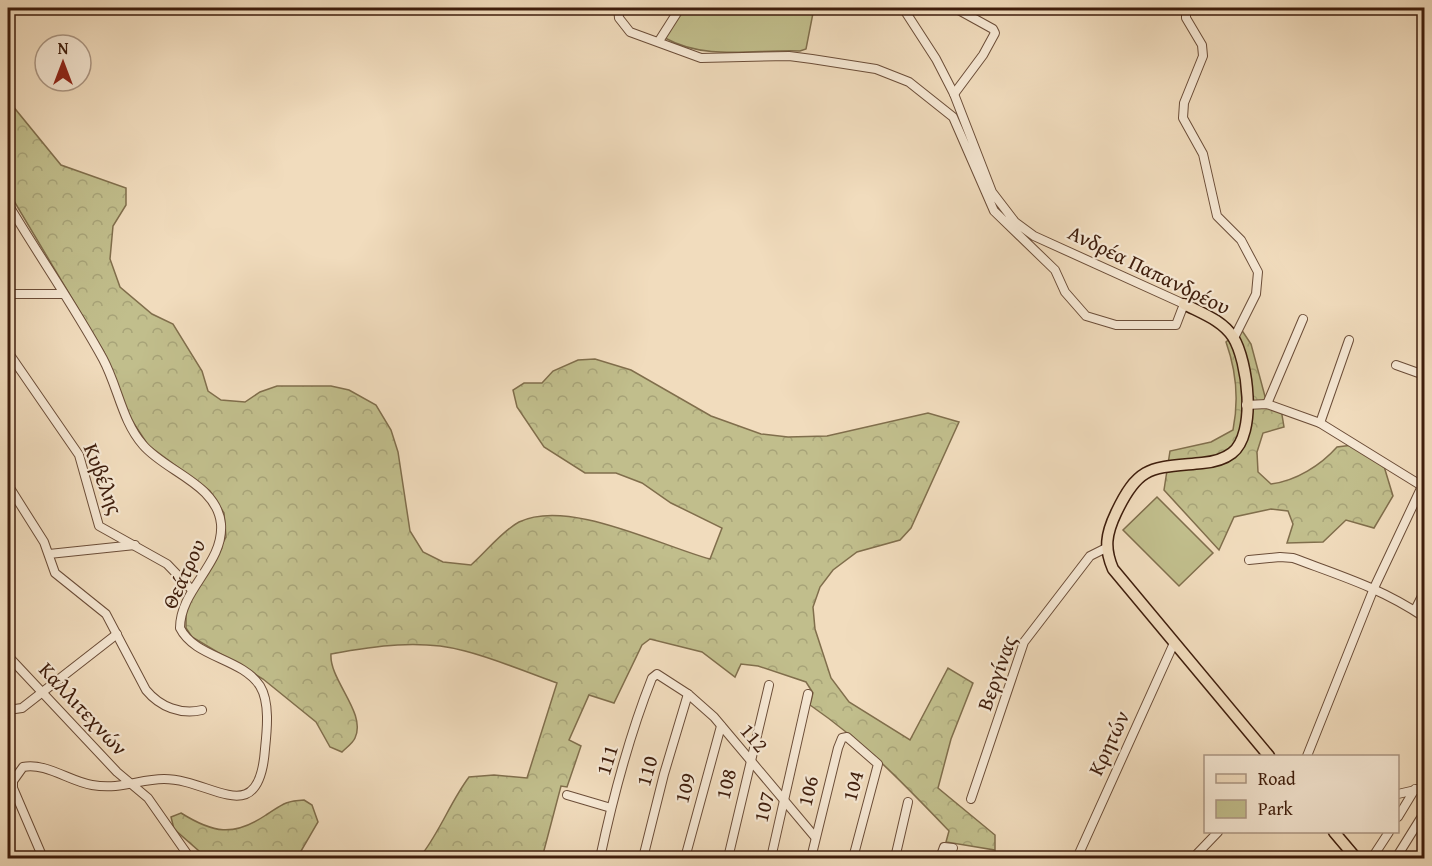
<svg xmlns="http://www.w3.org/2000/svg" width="1432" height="866" font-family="'Gentium Book Plus',serif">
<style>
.green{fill:#c1be8c;stroke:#806e4c;stroke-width:1.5}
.forest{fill:url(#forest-crowns);stroke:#806e4c;stroke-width:1.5}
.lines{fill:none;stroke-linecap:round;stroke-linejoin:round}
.stream{stroke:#767b74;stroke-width:2}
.minor-casing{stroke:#6b4d38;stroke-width:10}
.major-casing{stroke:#3e1d0c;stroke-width:13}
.minor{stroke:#f6e8d4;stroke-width:8}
.major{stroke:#f1dcbd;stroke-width:10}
.labels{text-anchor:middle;stroke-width:4.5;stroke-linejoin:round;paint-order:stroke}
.street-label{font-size:21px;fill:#3e1d0c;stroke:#f6e8d4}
</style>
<defs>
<pattern id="forest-crowns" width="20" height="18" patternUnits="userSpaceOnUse" patternTransform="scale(1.5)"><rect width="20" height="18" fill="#c1be8c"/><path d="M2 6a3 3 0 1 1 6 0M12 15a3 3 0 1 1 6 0" fill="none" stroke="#a7a378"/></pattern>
</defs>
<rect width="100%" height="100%" fill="#f1dcbd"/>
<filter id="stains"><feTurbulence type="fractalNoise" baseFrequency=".00333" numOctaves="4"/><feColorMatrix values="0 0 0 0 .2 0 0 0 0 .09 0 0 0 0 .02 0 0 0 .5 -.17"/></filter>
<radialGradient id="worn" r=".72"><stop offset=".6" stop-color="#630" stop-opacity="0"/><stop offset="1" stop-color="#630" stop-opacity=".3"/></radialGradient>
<g class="green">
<path d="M684 8H814L806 49 800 51C755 49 706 61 665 38Z"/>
<path d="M1157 497 1213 553 1179 586 1123 530Z"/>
</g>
<g class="forest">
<path d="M8 96 12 105 61 165 126 188V205L113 226 110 259 120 287 152 314 173 324 202 371 208 391 221 400 245 402 260 392 277 386H331L349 390 376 405 391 430 398 452 410 531 423 552 443 562 471 565C486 552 502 531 519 522 568 498 661 546 710 559L722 528 671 503 642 483 616 473H585L544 447 517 407 513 390 524 383H542L553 371 578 360 595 359 631 370 711 416 761 434 788 437 827 436 928 413 959 422 911 528 900 540 857 552 833 570 820 587 813 607 815 629 831 678 849 702 910 740 948 668 973 683 951 739 938 788 995 835V850L946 842 949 831C903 783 865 743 810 705L813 693 806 682 758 666 741 664 735 677 702 652 650 639 642 645 614 703 589 695 569 740 581 746 567 787 561 786 542 858H400L404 855 423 853C441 829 451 801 469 777L494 775 527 778 557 683C526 672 496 659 465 651 421 639 374 646 331 654 329 680 367 713 355 738 353 743 346 748 342 752L330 747 316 722 263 679 192 637 186 628V609L226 537 224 513 210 491 148 445 129 416 104 352 8 191Z"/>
<path d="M1241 329 1251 344 1267 404 1281 409 1284 427 1263 433 1257 452 1258 472 1271 484C1296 481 1321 465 1337 447L1353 445 1383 463 1393 496 1374 528 1346 520 1323 542 1287 543 1293 524 1288 511 1271 509 1234 517 1219 550 1164 490 1170 451 1211 442 1233 430C1239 400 1236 370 1226 342Z"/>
<path d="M304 800 312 805 318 822 297 858H207L174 829 171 817 181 813C213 833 233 837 266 815 282 805 284 801 304 800Z"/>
</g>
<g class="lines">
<path class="stream" d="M1416 8 1424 15"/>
<g class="minor-casing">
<g id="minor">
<path d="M618 8 619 18 630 32 701 58 789 56 812 59 876 69 909 82 953 117 994 211 1055 270 1065 292 1086 316 1116 325H1176L1184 304 1034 236 1015 222 992 192 954 94 936 59 903 8"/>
<path d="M1186 8V18L1202 45 1203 56 1184 103 1183 118 1203 154 1217 216 1241 240 1258 272 1256 294 1234 338"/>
<path d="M659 41 680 8"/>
<path d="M954 94 983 55 995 33 993 29 955 8"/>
<path d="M8 204C39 256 74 306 103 359 118 387 122 421 143 445 166 472 217 484 221 524 224 564 180 589 180 628 195 658 242 658 260 686 270 702 267 730 265 749 259 832 212 779 164 779 139 779 121 790 92 785 71 782 45 762 23 767L13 781V788L43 858"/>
<path d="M8 294H62"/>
<path d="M8 352 79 455 99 526 167 564 192 590"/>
<path d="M1396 365 1424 375"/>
<path d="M1267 404 1303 319"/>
<path d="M1246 405 1267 404 1320 423 1422 486"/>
<path d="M1320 423 1349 340"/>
<path d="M8 485 44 542 55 573 106 614 146 690C160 707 181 715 202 710"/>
<path d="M49 554 135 545"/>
<path d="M1249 560 1280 557 1293 558C1341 576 1381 588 1424 617"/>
<path d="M1415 610 1424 592"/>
<path d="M8 656 117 772 148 798 190 858"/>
<path d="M8 710 22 708 117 634"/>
<path d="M1307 756 1374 588 1424 482"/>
<path d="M1398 794 1424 788"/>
<path d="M567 795 611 808"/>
<path d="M971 799 1024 642 1090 556 1106 548"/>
<path d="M1398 817 1415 789"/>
<path d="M600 858C613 797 629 736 652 678L657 674 688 694 714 717 815 837"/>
<path d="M643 858 664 774 688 694"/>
<path d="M685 858 721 726"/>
<path d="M728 858 769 685"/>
<path d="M771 858 808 694"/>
<path d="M811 858 838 748 842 738 847 737 878 764 853 858"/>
<path d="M895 858 908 802"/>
<path d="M940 858 944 847 953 848"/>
<path d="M1077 858 1174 643"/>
<path d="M1193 858 1218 832"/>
<path d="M1372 858 1389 832"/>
<path d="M1396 858 1424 813"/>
</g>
</g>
<g class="major-casing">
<g id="major">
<path d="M1184 304C1201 313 1222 320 1233 337 1248 361 1257 434 1232 453 1223 460 1214 462 1202 463 1152 468 1139 464 1116 513 1106 534 1104 548 1113 569L1269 756"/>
<path d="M1334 832 1356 858"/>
</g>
</g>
<use href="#minor" class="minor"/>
<use href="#major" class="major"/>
</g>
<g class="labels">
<g class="street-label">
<text transform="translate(1149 270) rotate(26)" y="7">Ανδρέα Παπανδρέου</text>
<text transform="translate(103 479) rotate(69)" y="7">Κυβέλης</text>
<text transform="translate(184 574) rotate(-65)" y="7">Θεάτρου</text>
<text transform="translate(997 673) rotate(-70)" y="7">Βεργίνας</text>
<text transform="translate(83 709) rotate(47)" y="7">Καλλιτεχνών</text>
<text transform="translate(754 738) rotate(50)" y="7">112</text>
<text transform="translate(1109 743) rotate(-65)" y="7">Κρητών</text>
<text transform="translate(607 760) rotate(-73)" y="7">111</text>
<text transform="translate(647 771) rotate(-74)" y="7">110</text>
<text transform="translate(726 784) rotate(-76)" y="7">108</text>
<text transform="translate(853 786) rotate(-75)" y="7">104</text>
<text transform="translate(685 788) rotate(-75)" y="7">109</text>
<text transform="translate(808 791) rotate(-76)" y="7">106</text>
<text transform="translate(764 807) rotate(-76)" y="7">107</text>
</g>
</g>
<rect width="1432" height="866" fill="none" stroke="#f1dcbd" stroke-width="30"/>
<rect x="9" y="9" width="1414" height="848" fill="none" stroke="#3e1d0c" stroke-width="3"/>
<rect x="15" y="15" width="1402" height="836" fill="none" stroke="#3e1d0c" stroke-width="1.5"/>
<rect x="1204" y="755" width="195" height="78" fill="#f6e8d4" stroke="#ac9784" stroke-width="1.5"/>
<rect x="1216" y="774" width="30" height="9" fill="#f1dcbd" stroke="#ac9784" stroke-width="1.5"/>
<text x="1258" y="785" font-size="18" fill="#3e1d0c">Road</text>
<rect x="1216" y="800" width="30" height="18" fill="#c1be8c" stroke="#ac9784" stroke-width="1.5"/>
<text x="1258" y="815" font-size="18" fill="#3e1d0c">Park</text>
<g transform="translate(63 63)"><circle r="28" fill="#f6e8d4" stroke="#ac9784" stroke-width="1.5"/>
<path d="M0-4.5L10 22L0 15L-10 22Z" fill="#8f2418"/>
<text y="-9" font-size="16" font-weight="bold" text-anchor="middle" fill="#3e1d0c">N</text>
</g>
<rect width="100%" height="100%" filter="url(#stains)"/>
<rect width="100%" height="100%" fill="url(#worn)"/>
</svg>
